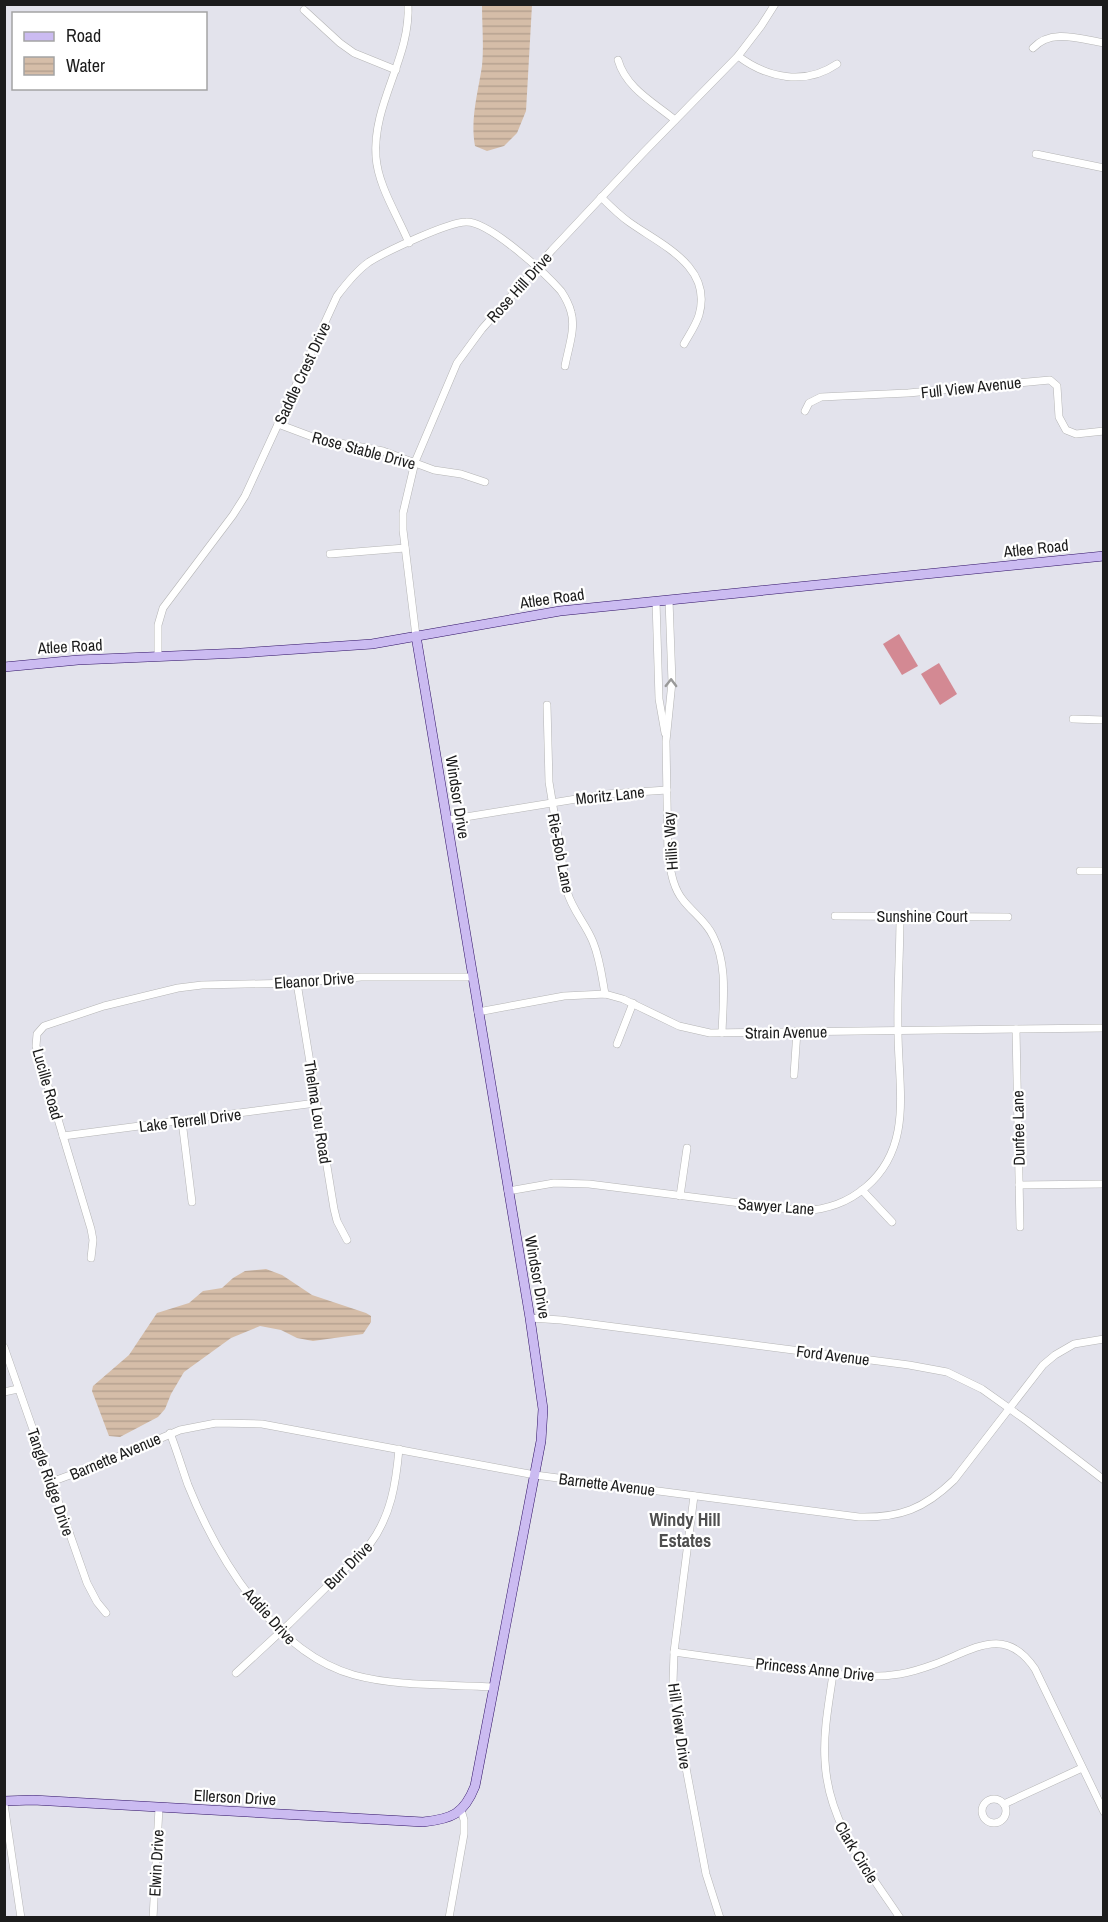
<svg xmlns="http://www.w3.org/2000/svg" width="1108" height="1922" font-family="'Archivo Narrow',sans-serif">
<style>
.pitch{fill:#d38993}
.water{fill:url(#water-rules)}
.lines{fill:none;stroke-linecap:round;stroke-linejoin:round}
.street-casing{stroke:#b5b5b5;stroke-width:8}
.secondary-casing{stroke:#2f1165;stroke-width:10}
.street{stroke:#fff;stroke-width:7}
.secondary{stroke:#cbbbf1;stroke-width:9}
.oneway{stroke:#999}
.labels{text-anchor:middle;stroke-width:4.5;stroke-linejoin:round;paint-order:stroke}
.street-label{font-size:16px;fill:#1c1c1c;stroke:#fff}
.neighbourhood-label{font-size:18px;font-weight:bold;fill:#4f4f4f;stroke:#fff}
</style>
<defs>
<pattern id="water-rules" width="6" height="5" patternUnits="userSpaceOnUse" patternTransform="scale(1.5)"><rect width="6" height="5" fill="#d5bda8"/><path d="M0 2.5h6" fill="none" stroke="#b6a290"/></pattern>
</defs>
<rect width="100%" height="100%" fill="#e3e3ec"/>
<g class="pitch">
<path d="M899 634 918 666 902 675 883 644Z"/>
<path d="M939 663 957 694 940 705 921 674Z"/>
</g>
<g class="water">
<path d="M482 5H532L526 111 517 133 504 146 487 151 475 146C470 119 478 93 482 66 484 46 482 25 482 5Z"/>
<path d="M266 1269 282 1275 312 1295 366 1313 371 1316V1322L363 1334 313 1341 297 1338 281 1330 260 1326 231 1338 184 1372 171 1394 165 1409 158 1417 120 1437 109 1436 92 1391 93 1386 129 1355 157 1313 189 1303 203 1291 222 1288 233 1278 245 1271Z"/>
</g>
<g class="lines">
<g class="street-casing">
<g id="street">
<path d="M408 4C411 58 372 103 376 157 378 186 398 216 409 243"/>
<path d="M304 10 340 43 354 53 396 70"/>
<path d="M1033 48C1051 28 1080 39 1104 43"/>
<path d="M738 56C767 78 805 86 837 64"/>
<path d="M618 60C626 88 653 102 675 120"/>
<path d="M1036 154 1104 168"/>
<path d="M601 197C610 206 619 215 629 222 661 245 713 266 699 315 696 325 689 335 684 344"/>
<path d="M805 411 809 403 821 397 908 393 1050 380 1057 386 1059 417 1066 430 1076 434 1104 431"/>
<path d="M278 424 318 439 383 451 434 470 461 474 485 482"/>
<path d="M330 554 405 548"/>
<path d="M669 600 672 682 666 741 668 856C671 872 673 888 683 900 693 913 706 921 713 936 728 965 723 1001 722 1033"/>
<path d="M656 601 659 699 665 733"/>
<path d="M416 636 403 530V513L415 462 457 363 482 329 552 250 643 153 738 56 761 26 775 4"/>
<path d="M158 656V625L163 608 233 515 245 496 337 296C346 284 356 271 369 262 385 252 448 222 466 222 489 221 545 273 561 291 565 297 569 304 571 312 576 328 568 349 565 366"/>
<path d="M547 705 549 782 567 891C572 910 586 924 593 942 600 959 602 977 605 994"/>
<path d="M1073 719 1104 720"/>
<path d="M447 820 607 794 667 790"/>
<path d="M1080 871H1104"/>
<path d="M835 916 1008 917"/>
<path d="M297 983 334 1209 337 1221 347 1240"/>
<path d="M478 1012 564 996 605 994 623 999 679 1026 710 1033 1104 1028"/>
<path d="M1016 1029 1020 1227"/>
<path d="M617 1044 633 1003"/>
<path d="M794 1075 797 1031"/>
<path d="M182 1121 192 1202"/>
<path d="M63 1136 316 1103"/>
<path d="M1019 1185 1104 1184"/>
<path d="M862 1190 892 1222"/>
<path d="M508 1191 554 1183 589 1184 803 1211C828 1209 847 1203 866 1187 914 1146 898 1087 898 1031 897 993 900 954 900 916"/>
<path d="M680 1196 687 1148"/>
<path d="M91 1258 93 1240 91 1229 36 1046 37 1034 44 1026 104 1006 178 988 202 985 297 983 361 977H472"/>
<path d="M530 1318 561 1320 909 1365 947 1372 982 1389 1027 1421 1104 1480"/>
<path d="M4 1347 87 1583 97 1602 106 1613"/>
<path d="M4 1392 18 1389"/>
<path d="M170 1433C177 1451 182 1468 188 1485 217 1557 274 1653 354 1675 398 1687 448 1684 494 1687"/>
<path d="M51 1482 103 1463 180 1430 216 1423 262 1424 535 1475 859 1517C900 1518 924 1509 954 1480L1043 1365 1055 1355 1074 1344 1104 1339"/>
<path d="M694 1496 674 1652 673 1683 680 1736 706 1874 720 1918"/>
<path d="M674 1652C715 1658 755 1663 796 1669 830 1673 865 1680 900 1674 912 1672 924 1668 935 1664 973 1650 1005 1624 1035 1669L1104 1812"/>
<path d="M236 1673 289 1624 370 1544C391 1516 396 1483 399 1449"/>
<path d="M833 1674C829 1702 823 1732 825 1761 828 1824 867 1868 900 1918"/>
<circle cx="994" cy="1811" r="12"/>
<path d="M4 1804 21 1918"/>
<path d="M1004 1804 1082 1768"/>
<path d="M153 1918 159 1808"/>
<path d="M449 1918 464 1834V1820L461 1810"/>
</g>
</g>
<g class="secondary-casing">
<g id="secondary">
<path d="M4 667 78 660 241 653 372 644 560 611 1104 556"/>
<path d="M4 1801 33 1800 423 1822C452 1819 464 1814 475 1786L541 1441 543 1409 530 1318 416 636"/>
</g>
</g>
<use href="#street" class="street"/>
<use href="#secondary" class="secondary"/>
</g>
<defs><path id="oneway-chevron" d="M-2-3.5L2.5 0L-2 3.5" fill="none" stroke-width="1.6" stroke-linecap="round" stroke-linejoin="round" transform="scale(1.5)"/></defs>
<use class="oneway" href="#oneway-chevron" transform="translate(671 683) rotate(-89)"/>
<g class="labels">
<g class="street-label">
<text transform="translate(519 287) rotate(-48)" y="6">Rose Hill Drive</text>
<text transform="translate(302 373) rotate(-65)" y="6">Saddle Crest Drive</text>
<text transform="translate(971 387) rotate(-6)" y="6">Full View Avenue</text>
<text transform="translate(364 450) rotate(15)" y="6">Rose Stable Drive</text>
<text transform="translate(1036 548) rotate(-6)" y="6">Atlee Road</text>
<text transform="translate(552 598) rotate(-8)" y="6">Atlee Road</text>
<text transform="translate(70 646) rotate(-3)" y="6">Atlee Road</text>
<text transform="translate(610 795) rotate(-6)" y="6">Moritz Lane</text>
<text transform="translate(458 797) rotate(81)" y="6">Windsor Drive</text>
<text transform="translate(670 841) rotate(-94)" y="6">Hillis Way</text>
<text transform="translate(561 853) rotate(79)" y="6">Rie-Bob Lane</text>
<text x="922" y="922">Sunshine Court</text>
<text transform="translate(314 980) rotate(-4)" y="6">Eleanor Drive</text>
<text transform="translate(786 1032) rotate(-1)" y="6">Strain Avenue</text>
<text transform="translate(48 1084) rotate(74)" y="6">Lucille Road</text>
<text transform="translate(318 1112) rotate(81)" y="6">Thelma Lou Road</text>
<text transform="translate(190 1120) rotate(-7)" y="6">Lake Terrell Drive</text>
<text transform="translate(1018 1128) rotate(-91)" y="6">Dunfee Lane</text>
<text transform="translate(776 1206) rotate(4)" y="6">Sawyer Lane</text>
<text transform="translate(538 1277) rotate(80)" y="6">Windsor Drive</text>
<text transform="translate(833 1355) rotate(7)" y="6">Ford Avenue</text>
<text transform="translate(115 1456) rotate(-23)" y="6">Barnette Avenue</text>
<text transform="translate(51 1482) rotate(71)" y="6">Tangle Ridge Drive</text>
<text transform="translate(607 1484) rotate(7)" y="6">Barnette Avenue</text>
<text transform="translate(348 1565) rotate(-45)" y="6">Burr Drive</text>
<text transform="translate(270 1616) rotate(48)" y="6">Addie Drive</text>
<text transform="translate(815 1669) rotate(6)" y="6">Princess Anne Drive</text>
<text transform="translate(680 1726) rotate(82)" y="6">Hill View Drive</text>
<text transform="translate(235 1797) rotate(3)" y="6">Ellerson Drive</text>
<text transform="translate(857 1852) rotate(59)" y="6">Clark Circle</text>
<text transform="translate(156 1863) rotate(-87)" y="6">Elwin Drive</text>
</g>
<g class="neighbourhood-label">
<text x="685" y="1526">Windy Hill<tspan x="685" dy="21">Estates</tspan></text>
</g>
</g>
<rect width="1108" height="1922" fill="none" stroke="#1c1c1c" stroke-width="12"/>
<rect x="12" y="12" width="195" height="78" fill="#ffffff" stroke="#a4a4a4" stroke-width="1.5"/>
<rect x="24" y="32" width="30" height="9" fill="#cbbbf1" stroke="#a4a4a4" stroke-width="1.5"/>
<text x="66" y="42" font-size="18" fill="#1c1c1c">Road</text>
<rect x="24" y="57" width="30" height="18" fill="url(#water-rules)" stroke="#a4a4a4" stroke-width="1.5"/>
<text x="66" y="72" font-size="18" fill="#1c1c1c">Water</text>
</svg>
